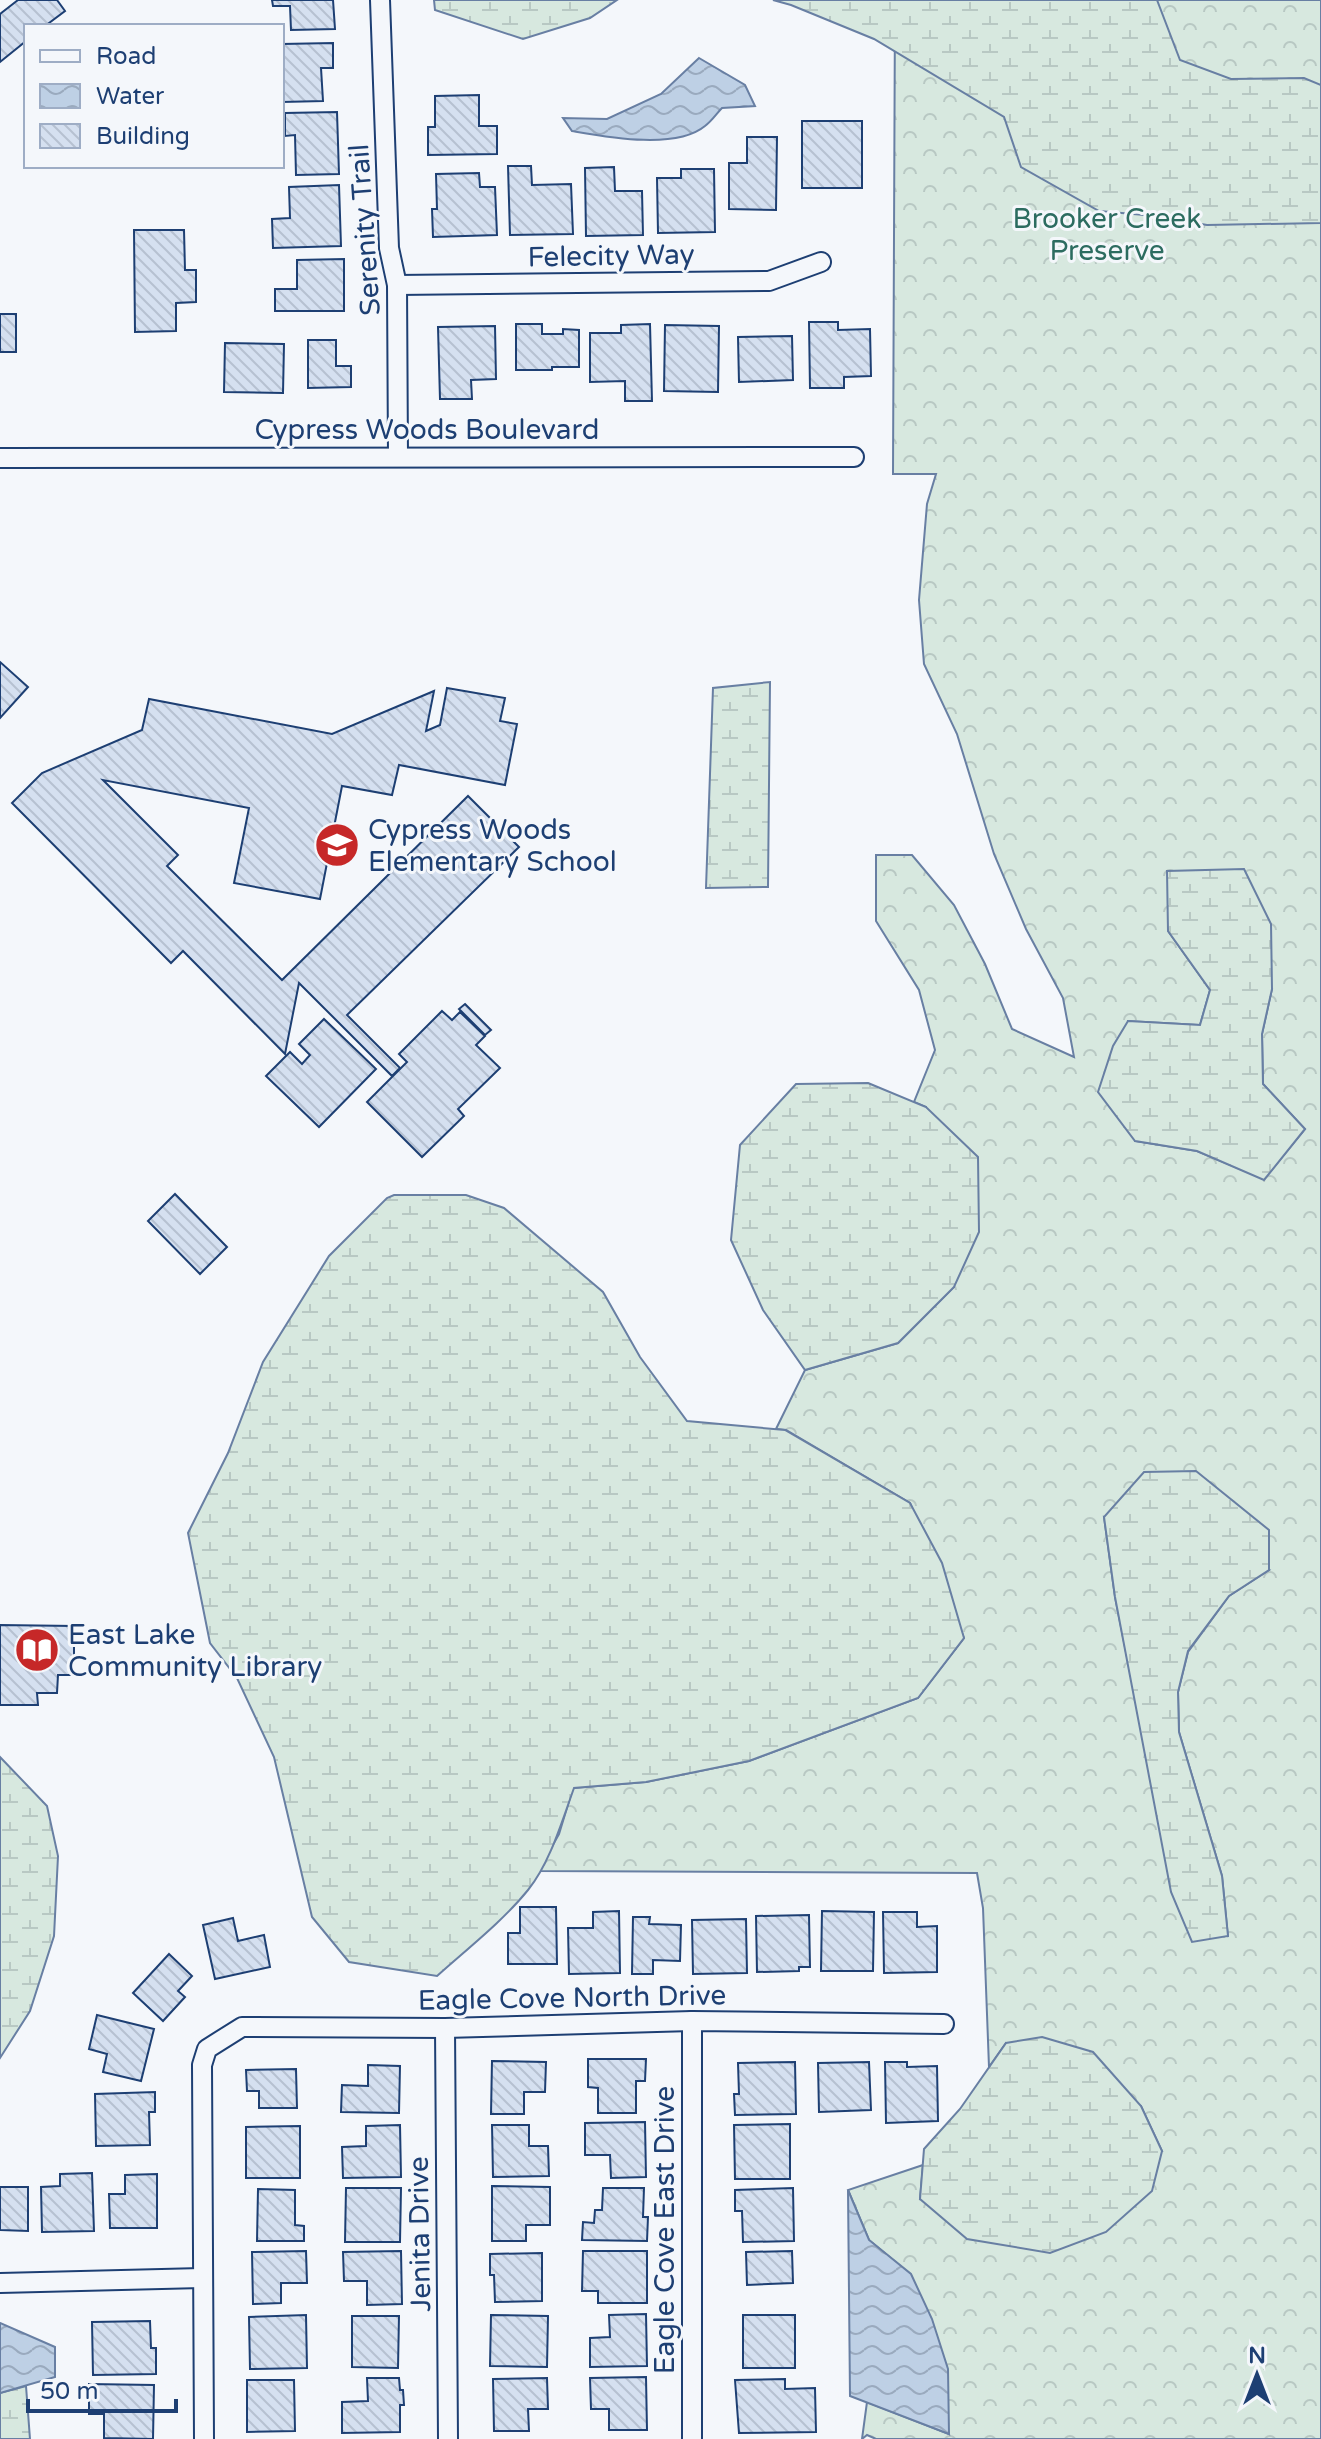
<svg xmlns="http://www.w3.org/2000/svg" width="1321" height="2439" font-family="'Varela Round',sans-serif">
<style>
.forest{fill:url(#forest-crowns);stroke:#687fa3;stroke-width:2;fill-rule:evenodd}
.wetland{fill:url(#wetland-marsh);stroke:#687fa3;stroke-width:2}
.water{fill:url(#water-waves);stroke:#687fa3;stroke-width:2}
.building{fill:url(#building-back-hatch);stroke:#1d3f73;stroke-width:2}
.lines{fill:none;stroke-linecap:round;stroke-linejoin:round}
.minor-casing{stroke:#1d3f73;stroke-width:22}
.minor{stroke:#f4f7fb;stroke-width:18}
.labels{text-anchor:middle;stroke-width:6;stroke-linejoin:round;paint-order:stroke}
.park-label{font-size:28px;fill:#2c6c60;stroke:#f4f7fb}
.street-label{font-size:28px;fill:#1d3f73;stroke:#f4f7fb}
.poi-label{font-size:28px;fill:#1d3f73;stroke:#f4f7fb;text-anchor:start}
</style>
<defs>
<pattern id="forest-crowns" width="20" height="18" patternUnits="userSpaceOnUse" patternTransform="scale(2)"><rect width="20" height="18" fill="#d7e8df"/><path d="M2 6a3 3 0 1 1 6 0M12 15a3 3 0 1 1 6 0" fill="none" stroke="#b8c8c3"/></pattern>
<pattern id="wetland-marsh" width="20" height="14" patternUnits="userSpaceOnUse" patternTransform="scale(2)"><rect width="20" height="14" fill="#d7e8df"/><path d="M1 5h8M5 5V1M11 12h8M15 12V8" fill="none" stroke="#b8c8c3"/></pattern>
<pattern id="water-waves" width="16" height="10" patternUnits="userSpaceOnUse" patternTransform="scale(2)"><rect width="16" height="10" fill="#bed0e5"/><path d="M0 5q4-4 8 0t8 0" fill="none" stroke="#9aaabe"/></pattern>
<pattern id="building-back-hatch" width="6" height="6" patternUnits="userSpaceOnUse" patternTransform="scale(2)"><rect width="6" height="6" fill="#d5e0f0"/><path d="M-1 5l2 2M0 0l6 6M5-1l2 2" fill="none" stroke="#b6c1d1"/></pattern>
</defs>
<rect width="100%" height="100%" fill="#f4f7fb"/>
<path class="forest" d="M895 0H1321V2439H876L867 2435 862 2439 867 2402 949 2434 911 2275 869 2240 848 2190 923 2165 920 2199 1162 2151 1141 2106 1006 2043 989 2067 983 1908 977 1873 538 1871 559 1834 573 1788 646 1782 749 1761 918 1698 964 1638 910 1503 786 1430 776 1429 805 1370 898 1343 954 1287 926 1107 914 1102 935 1050 919 990 876 921V855H912L954 905 985 964 1012 1029 1074 1057 1063 998 1026 929 994 854 957 734 924 664 919 600 927 504 936 474H893ZM1168 931 1272 989 1262 1034 1263 1084 1305 1129 1264 1179 1197 1151 1135 1141 1128 1021 1200 1025 1210 990ZM1104 1517 1269 1570 1229 1596 1188 1652 1178 1692 1179 1732 1222 1876 1228 1937 1137 1707 1115 1597Z"/>
<g class="wetland">
<path d="M434 0H617L590 18 523 39 435 10Z"/>
<path d="M773 0H1157L1180 60 1231 79 1304 78 1321 85V223L1207 225 1156 216 1099 211 1021 167 1004 117 874 39 791 5Z"/>
<path d="M770 682 768 887 706 888 713 688Z"/>
<path d="M1244 869 1271 924 1272 989 1262 1034 1263 1084 1305 1129 1264 1180 1197 1151 1135 1141 1098 1092 1113 1046 1128 1021 1200 1025 1210 990 1168 931 1167 871Z"/>
<path d="M868 1083 926 1107 978 1157 979 1232 954 1287 898 1343 805 1370 763 1310 731 1240 740 1145 796 1084Z"/>
<path d="M394 1195H466L504 1208 603 1292 640 1357 687 1421 785 1430 910 1503 942 1563 964 1638 918 1698 749 1761 646 1782 574 1788C562 1821 550 1863 528 1890 503 1921 467 1949 437 1976L349 1962 312 1917 274 1757 237 1678 210 1643 188 1533 228 1453 263 1362 329 1256 387 1198Z"/>
<path d="M1196 1471 1269 1530V1570L1229 1596 1188 1651 1178 1692 1179 1732 1222 1876 1228 1936 1192 1942 1171 1892 1115 1597 1104 1517 1144 1472Z"/>
<path d="M0 1757 47 1806 58 1856 54 1936 30 2011 0 2058Z"/>
<path d="M1042 2037 1093 2052 1141 2106 1162 2151 1152 2191 1106 2232 1050 2253 967 2239 920 2199 924 2149 960 2109 1006 2043Z"/>
<path d="M26 2386 30 2439H0V2393Z"/>
</g>
<g class="water">
<path d="M699 58 745 85 755 106 722 108C717 113 712 121 705 126 676 150 607 137 572 131L563 118 607 119 661 94Z"/>
<path d="M848 2190 869 2240 911 2274 932 2319 948 2369 949 2434 850 2396Z"/>
<path d="M0 2323 55 2347V2377L0 2393Z"/>
</g>
<g class="building">
<path d="M18 0H57L65 11 45 26H26V41L0 62V14Z"/>
<path d="M272 0H333L335 29 291 30 290 6H273Z"/>
<path d="M333 43V68H321L323 101 282 102V44Z"/>
<path d="M479 95V126H497V154L428 155V127H435V96Z"/>
<path d="M337 112 339 174 296 175 295 135 285 136V113Z"/>
<rect x="802" y="121" width="60" height="67"/>
<path d="M747 137H777L776 210 729 209V163H747Z"/>
<path d="M508 166H531L532 185 571 184 573 234 510 235Z"/>
<path d="M614 167 615 191H642L643 235 586 236 585 168Z"/>
<path d="M681 169H714L715 232 658 233 657 178H681Z"/>
<path d="M479 173 480 187H495L497 235 433 237 432 209H437L436 174Z"/>
<path d="M339 185 341 246 273 248 272 219 290 218 289 187Z"/>
<path d="M134 230H184L185 270H196V302L176 303V331L135 332Z"/>
<path d="M344 259V311H275V289H297V260Z"/>
<rect x="0" y="314" width="16" height="38"/>
<path d="M809 322H838V330L870 329 871 376 844 377V388H810Z"/>
<path d="M516 324H542V334H563V329L579 330V367H552V370H516Z"/>
<path d="M650 324 652 401H625V381L590 382V333H621V325Z"/>
<path d="M665 325 719 326 718 392 664 391Z"/>
<path d="M495 326 496 379 471 380 472 399H440L438 327Z"/>
<path d="M792 336 793 380 739 382 738 337Z"/>
<path d="M308 340H336V366H351V387L308 388Z"/>
<path d="M225 343 284 344 283 393 224 392Z"/>
<path d="M0 662 28 687 0 718Z"/>
<path d="M447 688 505 698 500 721 517 724 505 785 399 765 392 795 342 786 320 899 234 883 249 808 103 780 178 855 167 866 282 980 468 796 519 847 347 1015 400 1068 392 1076 299 983 285 1054 183 951 171 963 12 803 42 773 142 730 149 699 332 734 434 691 426 731 440 725Z"/>
<path d="M465 1004 491 1030 485 1035 459 1009Z"/>
<path d="M442 1011 452 1020 460 1012 485 1036 476 1045 500 1068 458 1109 464 1116 422 1157 367 1102 407 1062 399 1054Z"/>
<path d="M324 1019 376 1069 319 1127 266 1076 290 1052 302 1064 310 1055 299 1044Z"/>
<path d="M175 1194 227 1247 200 1274 148 1221Z"/>
<path d="M0 1625 74 1626V1675H58L57 1693H37L38 1705H0Z"/>
<path d="M520 1907H556L557 1964H508V1933H520Z"/>
<path d="M619 1911 620 1973 569 1974 568 1928H593V1912Z"/>
<path d="M822 1911 874 1912 873 1971H821Z"/>
<path d="M883 1912H917V1927L937 1926V1972L884 1973Z"/>
<path d="M809 1915 810 1967H799V1971L757 1972 756 1916Z"/>
<path d="M633 1917H650L649 1924 681 1925 680 1961 653 1960V1974H632Z"/>
<path d="M233 1918 238 1941 264 1935 270 1967 215 1979 203 1925Z"/>
<path d="M746 1919 747 1973 693 1974 692 1920Z"/>
<path d="M169 1954 192 1976 178 1991 185 1997 163 2021 133 1993Z"/>
<path d="M97 2015 154 2029 141 2081 103 2072 107 2054 89 2049Z"/>
<path d="M588 2059H646L645 2081H636V2113H598V2088L588 2087Z"/>
<path d="M492 2061 546 2062 545 2092H524V2114H491Z"/>
<path d="M795 2062 796 2114 735 2115 734 2094H739L738 2063Z"/>
<path d="M869 2062 871 2110 819 2112 818 2063Z"/>
<path d="M885 2062H907V2067L937 2066 938 2121 886 2123Z"/>
<path d="M368 2065 400 2066 399 2113 341 2112 342 2085 368 2086Z"/>
<path d="M296 2069 297 2108H259V2091H247L246 2070Z"/>
<path d="M155 2092V2112H149L150 2145 96 2146 95 2094Z"/>
<path d="M645 2122 646 2177 611 2178 610 2155H585V2123Z"/>
<path d="M790 2124V2179H735L734 2125Z"/>
<path d="M400 2125 401 2177 343 2178 342 2147 366 2146V2126Z"/>
<path d="M492 2125H529V2146H548L549 2176 493 2177Z"/>
<path d="M300 2126V2178H246V2127Z"/>
<path d="M92 2173 94 2231 42 2232 41 2187 60 2186V2174Z"/>
<path d="M157 2174V2228H110L109 2194H125V2175Z"/>
<path d="M492 2186 550 2187V2225H526V2241H492Z"/>
<path d="M0 2187H28V2231L0 2230Z"/>
<path d="M346 2188H401L400 2242H345Z"/>
<path d="M603 2188H644L643 2217H648L647 2241 582 2240 583 2222 594 2223 595 2210H602Z"/>
<path d="M793 2188 794 2241 743 2242 742 2211H735V2190Z"/>
<path d="M258 2189 295 2190V2225L304 2226V2241H257Z"/>
<path d="M306 2251 307 2283H281V2303L253 2304 252 2252Z"/>
<path d="M401 2251 402 2304 367 2305V2281H344L343 2252Z"/>
<path d="M583 2251H647V2303H598V2291H582Z"/>
<path d="M792 2251 793 2283 747 2285 746 2252Z"/>
<path d="M542 2253V2301L495 2302 494 2275H490V2254Z"/>
<path d="M646 2314 647 2366 590 2367V2338L610 2337 609 2315Z"/>
<path d="M306 2315 307 2368 250 2369 249 2317Z"/>
<path d="M491 2315 548 2316 547 2367 490 2366Z"/>
<rect x="743" y="2315" width="52" height="53"/>
<path d="M352 2316H399L398 2368 352 2367Z"/>
<path d="M150 2321 151 2348H156V2374L93 2375 92 2322Z"/>
<path d="M646 2377 647 2430H609V2409H591L590 2378Z"/>
<path d="M367 2378H399L400 2390H403L404 2405H400V2432L342 2433V2402L368 2401Z"/>
<path d="M547 2378 548 2409H528L529 2431H494L493 2379Z"/>
<path d="M785 2379V2389L815 2388 816 2432 739 2433 735 2380Z"/>
<path d="M247 2380H294L295 2431 247 2432Z"/>
<path d="M89 2384 154 2385 153 2439 104 2438V2414H89Z"/>
</g>
<g class="lines">
<g class="minor-casing">
<g id="minor">
<path d="M380 0 389 248 397 285 398 457"/>
<path d="M397 285 769 281 821 262"/>
<path d="M0 458 854 457"/>
<path d="M692 2021V2439"/>
<path d="M445 2028 448 2439"/>
<path d="M0 2283 202 2278"/>
<path d="M204 2439 202 2065 207 2049 242 2027 445 2028 692 2021 944 2024"/>
</g>
</g>
<use href="#minor" class="minor"/>
</g>
<defs>
<g id="school-disc" transform="scale(2.3)"><circle r="9.5" fill="#c62828" stroke="#f4f7fb"/><path d="M0-5L7-2L0 1L-7-2ZM-4 1L0 2.5L4 1V4Q0 6-4 4Z" fill="#fff"/></g>
<g id="library-disc" transform="scale(2.3)"><circle r="9.5" fill="#c62828" stroke="#f4f7fb"/><path d="M-6-4Q-3-5.5-.7-3.5V5Q-3 3-6 4ZM6-4Q3-5.5 .7-3.5V5Q3 3 6 4Z" fill="#fff"/></g>
</defs>
<g fill-rule="evenodd">
<use href="#school-disc" x="337" y="845"/>
<use href="#library-disc" x="37" y="1650"/>
</g>
<g class="labels">
<g class="park-label">
<text x="1107" y="228">Brooker Creek<tspan x="1107" dy="32">Preserve</tspan></text>
</g>
<g class="street-label">
<text transform="translate(364 230) rotate(-94)" y="10">Serenity Trail</text>
<text transform="translate(611 255) rotate(-1)" y="10">Felecity Way</text>
<text x="427" y="439">Cypress Woods Boulevard</text>
<text transform="translate(572 1997) rotate(-1)" y="10">Eagle Cove North Drive</text>
<text transform="translate(664 2230) rotate(-90)" y="10">Eagle Cove East Drive</text>
<text transform="translate(419 2234) rotate(-91)" y="10">Jenita Drive</text>
</g>
<g class="poi-label">
<text x="368" y="839">Cypress Woods<tspan x="368" dy="32">Elementary School</tspan></text>
<text x="68" y="1644">East Lake<tspan x="68" dy="32">Community Library</tspan></text>
</g>
</g>
<rect x="24" y="24" width="260" height="144" fill="#f4f7fb" stroke="#9eadc5" stroke-width="2"/>
<rect x="40" y="50" width="40" height="12" fill="#f4f7fb" stroke="#9eadc5" stroke-width="2"/>
<text x="96" y="64" font-size="24" fill="#1d3f73">Road</text>
<rect x="40" y="84" width="40" height="24" fill="url(#water-waves)" stroke="#9eadc5" stroke-width="2"/>
<text x="96" y="104" font-size="24" fill="#1d3f73">Water</text>
<rect x="40" y="124" width="40" height="24" fill="url(#building-back-hatch)" stroke="#9eadc5" stroke-width="2"/>
<text x="96" y="144" font-size="24" fill="#1d3f73">Building</text>
<g transform="translate(1257 2375)" stroke="#f4f7fb" stroke-width="6" paint-order="stroke">
<path d="M0-6L14 30L0 20L-14 30Z" fill="#1d3f73"/>
<text y="-12" font-size="22" font-weight="bold" text-anchor="middle" fill="#1d3f73">N</text>
</g>
<path d="M28 2399v12h148v-12" fill="none" stroke="#1d3f73" stroke-width="4"/>
<text x="40" y="2399" font-size="24" fill="#1d3f73" stroke="#f4f7fb" stroke-width="6" paint-order="stroke">50 m</text>
</svg>
